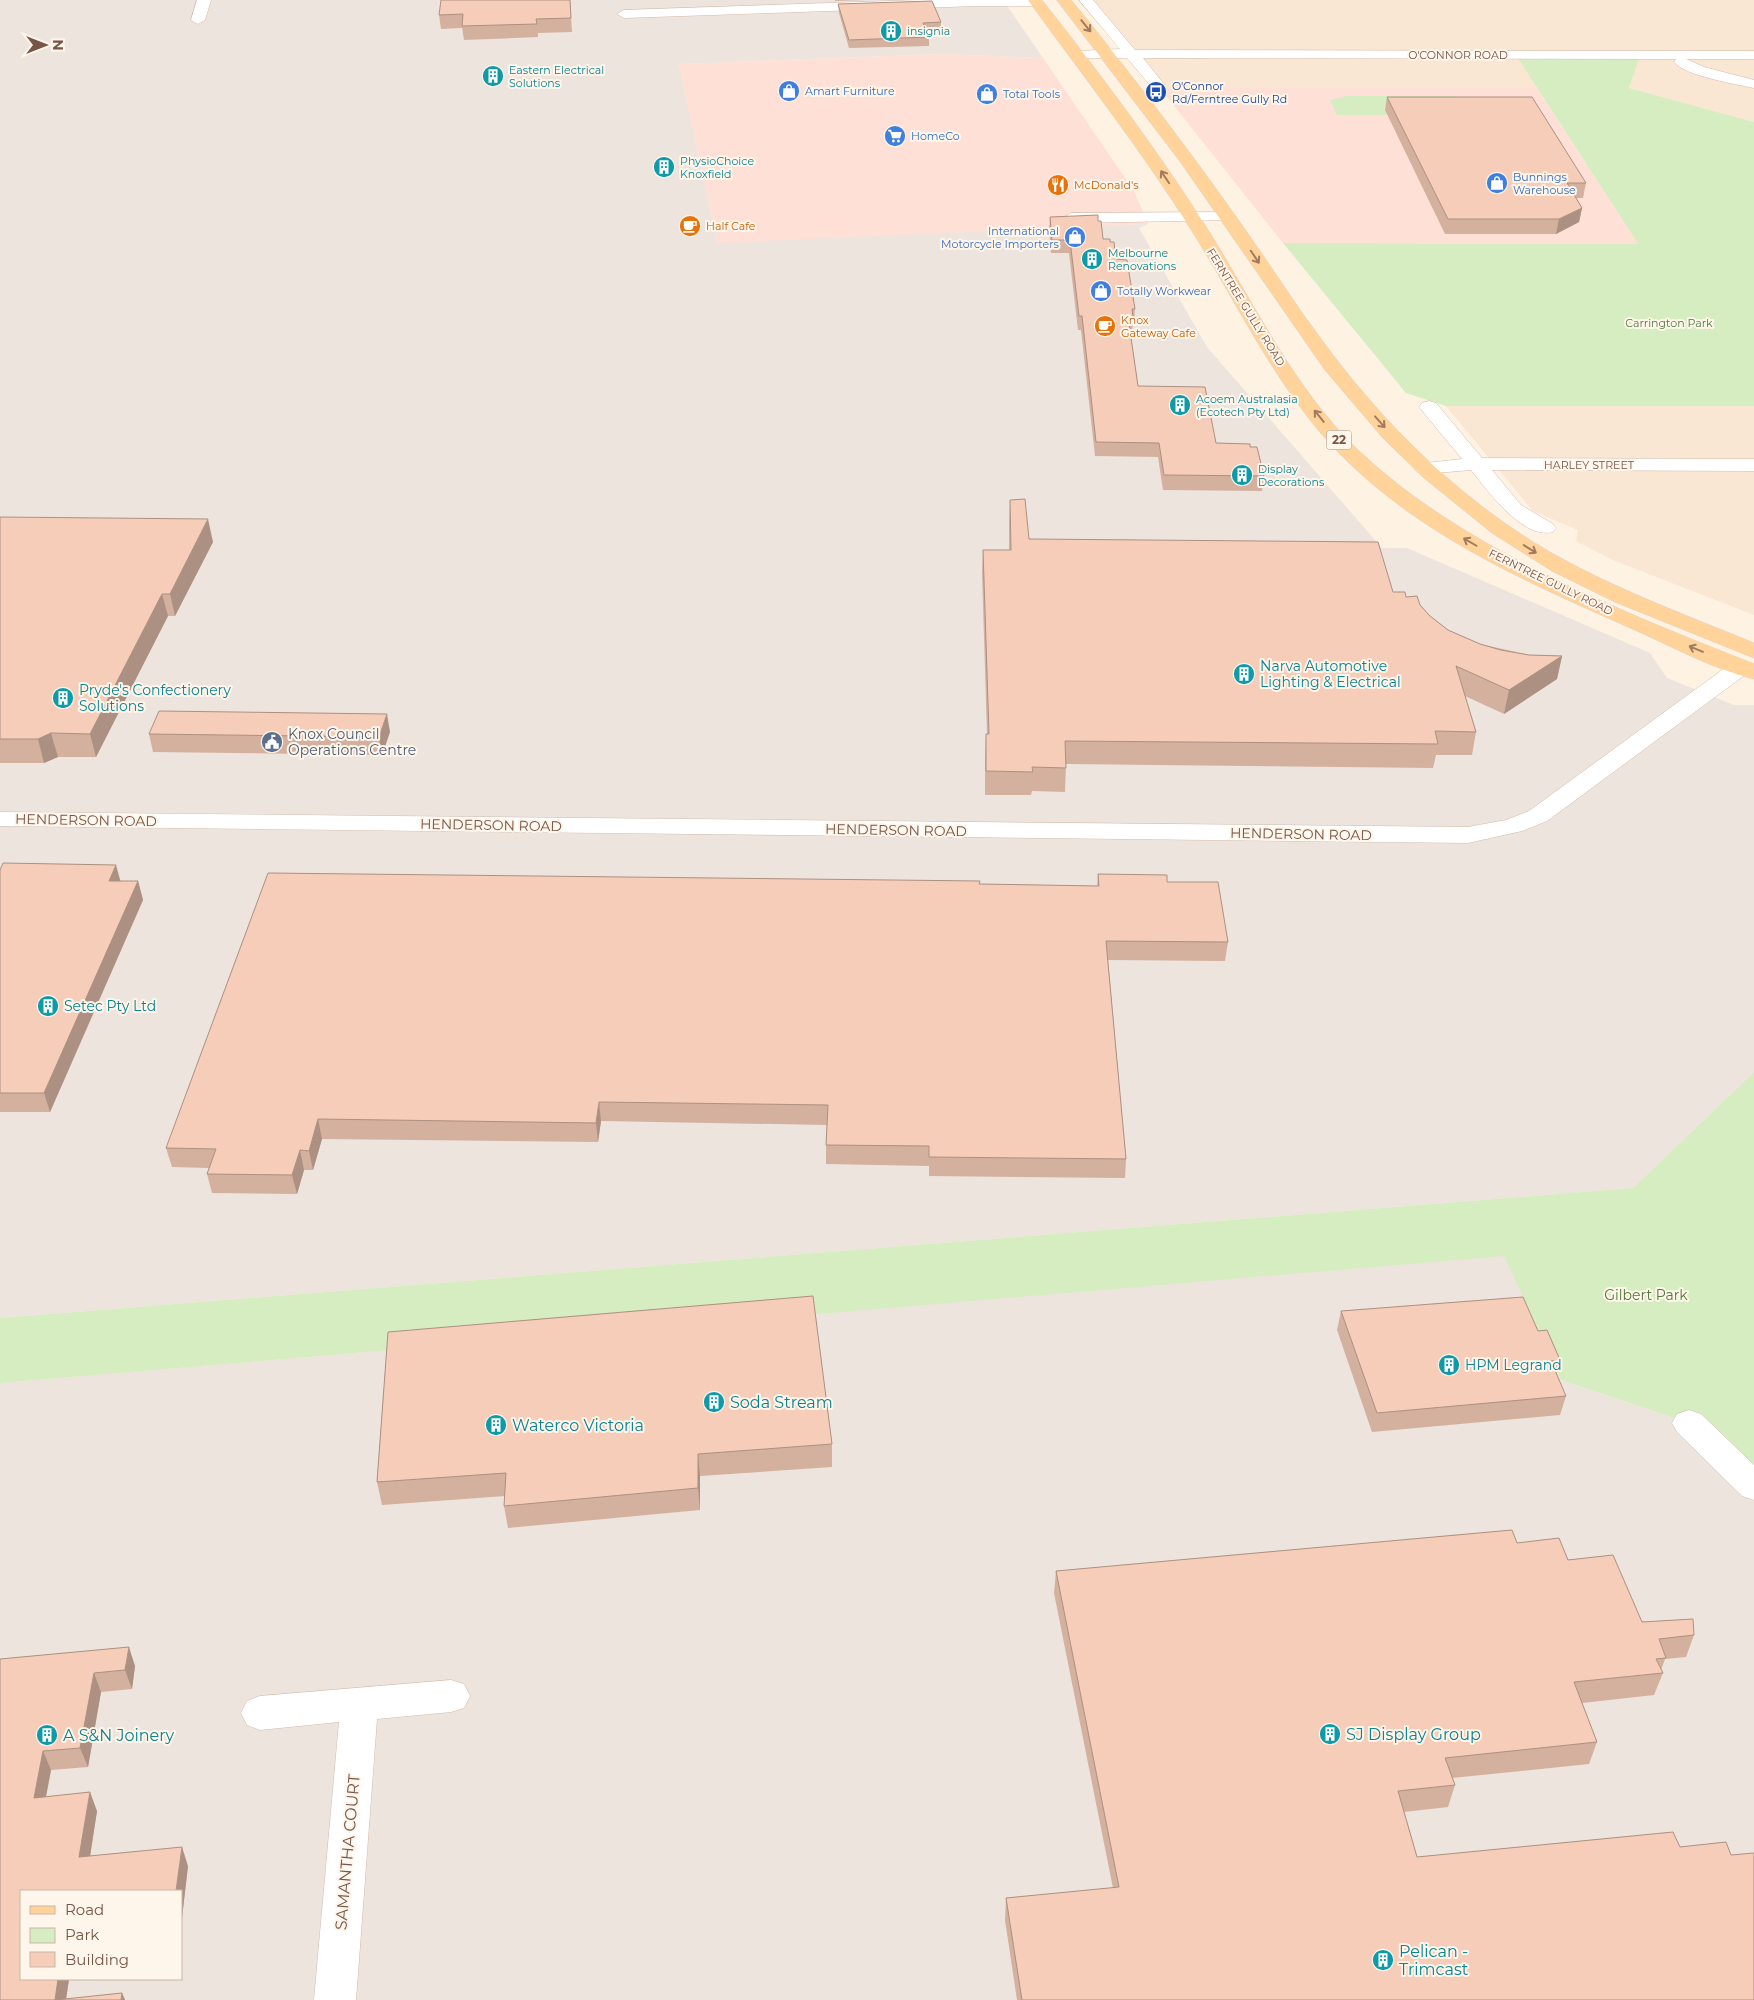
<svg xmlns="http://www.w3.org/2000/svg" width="1754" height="2000" font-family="Montserrat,sans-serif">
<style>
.residential{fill:#f9e6d3}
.commercial{fill:#ffe0d6}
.industrial{fill:#ede4de;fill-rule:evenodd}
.green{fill:#d5edc0}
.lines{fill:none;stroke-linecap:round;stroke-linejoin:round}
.minor-casing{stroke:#d3bbaa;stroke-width:1}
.primary-casing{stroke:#dcd3cf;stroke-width:1}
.minor{fill:#fff;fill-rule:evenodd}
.primary{fill:#ffd399;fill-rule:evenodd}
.wall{fill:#d4b09e}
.shaded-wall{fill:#ac9081}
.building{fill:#f6cdb8;stroke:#ac9081}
.oneway{stroke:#a17b5f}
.labels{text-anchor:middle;stroke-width:4;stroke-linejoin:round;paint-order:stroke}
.far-culture-label{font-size:11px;fill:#0d838f;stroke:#fff6eb;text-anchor:start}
.far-street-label{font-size:11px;fill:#795546;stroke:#fff6eb}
.far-transit-label{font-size:11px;fill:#164399;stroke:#fff6eb;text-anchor:start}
.far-shop-label{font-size:11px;fill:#366cbe;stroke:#fff6eb;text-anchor:start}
.far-food-label{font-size:11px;fill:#c56008;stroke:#fff6eb;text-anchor:start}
.far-park-label{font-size:11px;fill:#517a3b;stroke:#fff6eb}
.shield{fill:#fff6eb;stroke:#a18578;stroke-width:1}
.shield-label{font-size:12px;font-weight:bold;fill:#795546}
.culture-label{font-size:14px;fill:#0d838f;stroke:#fff6eb;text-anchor:start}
.service-label{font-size:14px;fill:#4e5e75;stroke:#fff6eb;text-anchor:start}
.street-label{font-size:14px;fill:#795546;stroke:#fff6eb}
.park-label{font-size:14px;fill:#517a3b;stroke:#fff6eb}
.near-culture-label{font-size:16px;fill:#0d838f;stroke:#fff6eb;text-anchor:start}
.near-street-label{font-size:16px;fill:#795546;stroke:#fff6eb}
</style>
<rect width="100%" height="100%" fill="#fef2e3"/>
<g class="residential">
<path d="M1086 0H1754V122L1629 88 1638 59 1517 55 1537 88H1160Z"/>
<path d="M1446 406H1754V615L1613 560 1576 541 1578 530 1533 511Z"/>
</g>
<g class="commercial">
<path d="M942 54 1043 58 1134 191 1148 224 717 244 679 64Z"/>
<path d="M1160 88H1537L1638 244 1283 243Z"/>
</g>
<g class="industrial">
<path d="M0 0H1003L1043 58 942 54 679 64 717 243 1148 224 1139 228 1207 347 1382 548H1407L1650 653 1667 678 1734 705H1754V1072L1633 1188 0 1318Z"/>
<path d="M1504 1255 1561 1380 1689 1423 1754 1486V2000H0V1383ZM21 1891H181V1979H21Z"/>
</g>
<g class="green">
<path d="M1516 55H1640L1629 88 1754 122V406H1446L1406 393 1283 243 1638 244Z"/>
<path d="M1347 96H1456L1462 106H1384L1387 115H1337L1330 100Z"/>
<path d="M1754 1072V1486L1689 1423 1561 1380 1504 1256 0 1383V1318L1633 1188Z"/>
</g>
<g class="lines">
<g class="minor-casing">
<g id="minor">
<path d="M197 0H211L205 20 198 24 191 20Z"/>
<path d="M919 0H1042L1044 2 1037 6H977L624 18 617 14 624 10Z"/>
<path d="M1079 0H1093L1135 50 1754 51V59H1686L1704 67 1754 80V88C1736 84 1685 76 1674 62L1676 59 1143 58 1167 88 1160 92 1155 91 1127 58H1073L1071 55 1073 52 1078 51 1120 49Z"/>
<path d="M1228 212 1234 214 1236 217 1234 220 1071 223 1063 218 1071 213Z"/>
<path d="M1429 401 1436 403 1482 458 1754 459V471L1492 470 1521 505 1553 524 1556 528 1553 532C1523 540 1488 491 1471 470L1424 474 1417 472 1414 468 1417 464 1462 459 1419 407 1422 403Z"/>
<path d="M1741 660 1749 662 1752 667 1749 672 1547 821 1522 831 1468 843 0 826V812L1468 827 1506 820 1529 811 1733 662Z"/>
<path d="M1689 1410 1701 1414 1754 1465V1500L1742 1496 1677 1432 1672 1423 1677 1414Z"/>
<path d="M451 1680 464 1684 470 1696 464 1708 451 1712 377 1719 356 2000H314L339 1722 260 1730 247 1725 241 1713 247 1701 260 1696Z"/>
</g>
</g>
<g class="primary-casing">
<g id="primary">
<path d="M1028 0H1042C1101 75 1159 152 1210 233 1256 307 1294 388 1357 449 1460 548 1622 612 1754 664V679C1713 669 1673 647 1635 630 1522 580 1401 528 1319 431 1268 370 1234 298 1192 231 1142 151 1084 77 1028 0Z"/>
<path d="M1057 0H1071L1090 23C1143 90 1195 158 1244 228 1271 266 1296 306 1324 343 1375 412 1436 475 1506 524 1581 577 1669 608 1754 643V658L1615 602 1552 571 1492 533 1424 478 1382 437 1325 370 1179 160Z"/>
</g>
</g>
<use href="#minor" class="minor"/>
<use href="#primary" class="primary"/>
</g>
<g class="wall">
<path d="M570 0 572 32 538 33V37L464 40 462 28 441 29 439 15Z"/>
<path d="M835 0H866L835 1Z"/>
<path d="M838 4 941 22V31H927L929 37V46L849 48 839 13Z"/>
<path d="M1387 97 1586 183 1583 198H1576L1582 208 1579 222 1556 234H1445L1385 110Z"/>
<path d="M1050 217 1098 221 1103 239 1110 242 1116 259 1135 309 1134 323H1133L1132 330H1130L1138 386 1216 443 1250 447 1264 476 1262 491 1163 490 1158 457 1095 456 1081 330H1078L1069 253H1051L1049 230Z"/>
<path d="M1010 500 1029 539 1393 592 1406 597 1420 605 1430 616 1448 630 1480 644 1529 655 1562 656 1557 679 1504 714 1465 696 1476 732 1472 755H1436L1433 768 1066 764 1065 792 1032 791 1031 795H985V758L986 734H987L982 572 983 550H1009V522Z"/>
<path d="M0 517 213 542 175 616H168L96 757H58L44 763H0Z"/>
<path d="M390 732 382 755 153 752 149 734Z"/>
<path d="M0 870 121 881H138L143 900 50 1112H0Z"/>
<path d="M1098 874 1167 882 1228 942 1225 961 1108 960 1126 1159 1125 1178 929 1176V1166L826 1164V1145L827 1125 601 1121 598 1142 322 1139 313 1170H304L297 1194 212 1193 207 1174 209 1168 172 1167 166 1148 980 884 1097 886Z"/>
<path d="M1341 1311 1538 1331 1560 1360 1556 1374 1566 1396 1560 1415 1372 1432 1337 1330Z"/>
<path d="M388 1332 832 1444V1467L700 1476V1510L508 1528 504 1506 505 1496 382 1505 377 1482Z"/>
<path d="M1517 1543 1568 1560 1642 1622 1694 1635 1686 1657 1665 1659 1661 1670 1663 1673 1654 1695 1582 1703 1597 1742 1589 1764 1452 1778 1455 1785 1448 1807 1404 1812 1417 1857 1680 1847 1754 2000H1017L1005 1920 1006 1898 1113 1888 1054 1593 1056 1571Z"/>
<path d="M0 1659 135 1666 132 1689 101 1692 88 1767 51 1770 46 1797 97 1811 90 1856 188 1866 181 1926V1891H21L69 1979 66 1999 122 1993 125 2000H0Z"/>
</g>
<g class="shaded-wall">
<path d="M1582 208 1579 222 1556 234 1559 219Z"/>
<path d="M208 519 213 542 175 616 170 594Z"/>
<path d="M162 594 168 616 96 757 90 734Z"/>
<path d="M1562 656 1557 679 1504 714 1509 690Z"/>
<path d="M387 714 390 732 382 755 379 737Z"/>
<path d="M51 733 58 757 44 763 38 739Z"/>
<path d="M116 865 121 883 109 881Z"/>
<path d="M138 881 143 900 50 1112 44 1093Z"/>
<path d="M599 1102 601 1121 598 1142 596 1123Z"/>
<path d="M318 1119 322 1139 313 1170 309 1151Z"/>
<path d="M300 1150 304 1170 297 1194 292 1175Z"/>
<path d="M698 1454 700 1476V1510L698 1488Z"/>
<path d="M129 1647 135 1666 132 1689 125 1670Z"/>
<path d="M94 1673 101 1692 88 1767 80 1748Z"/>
<path d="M43 1751 51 1770 42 1817 34 1798Z"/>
<path d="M90 1792 97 1811 87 1876 79 1857Z"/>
<path d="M182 1847 188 1866 181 1926V1891H176Z"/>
<path d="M58 1979H69L66 2000H55Z"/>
<path d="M122 1993 125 2000H121Z"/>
</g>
<g class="building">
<path d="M441 0H570L571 18 536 19 537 24 462 26 463 14 439 15Z"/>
<path d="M932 1 941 22 923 23 929 37 849 40 838 4Z"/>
<path d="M1387 97H1532L1586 183H1567L1582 208 1559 219H1448Z"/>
<path d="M1098 215V221H1101L1103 239H1110V242H1114L1116 259 1127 260 1135 309H1132L1133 317H1128L1138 386 1205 387 1216 443 1250 444V447H1257L1264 476 1164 475 1159 443 1096 442 1082 316H1079L1070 240H1052L1050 217Z"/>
<path d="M1025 499 1029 539 1378 542 1393 592H1405L1406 597 1417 596 1420 605 1430 616 1448 630 1480 644 1501 650 1529 655 1562 656 1509 690 1456 666 1476 732 1435 731 1438 744 1065 741 1066 768 1032 767 1033 772 986 771V734H989L983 550H1011L1010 500Z"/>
<path d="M0 517 208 519 170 594H162L90 734 51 733 38 739H0Z"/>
<path d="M159 711 387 714 379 737 149 734Z"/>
<path d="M3 863 116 865 109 881H138L44 1093H0V870Z"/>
<path d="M268 873 980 881 979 884 1099 886 1098 874 1167 875V882H1218L1228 942 1106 941 1126 1159 929 1157V1146L826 1145 828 1105 599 1102 596 1123 318 1119 309 1151 300 1150 292 1175 207 1174 216 1149 166 1148Z"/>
<path d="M813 1296 832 1444 698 1454V1488L504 1506 506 1473 377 1482 388 1332Z"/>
<path d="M1523 1297 1538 1331 1547 1330 1560 1360 1551 1361 1566 1396 1377 1413 1341 1311Z"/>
<path d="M1512 1530 1517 1543 1559 1538 1568 1560 1613 1555 1642 1622 1693 1619 1694 1635 1659 1639 1666 1658 1656 1659 1663 1673 1574 1682 1597 1742 1445 1758 1455 1785 1398 1791 1417 1857 1673 1832 1680 1847 1726 1842 1731 1855 1754 1853V2000H1022L1006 1898 1119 1887 1056 1571Z"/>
<path d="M129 1647 125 1670 94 1673 80 1748 43 1751 34 1798 90 1792 79 1857 182 1847 176 1891H21V1979H58L55 2000 122 1993 121 2000H0V1659Z"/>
</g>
<defs><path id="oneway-shaft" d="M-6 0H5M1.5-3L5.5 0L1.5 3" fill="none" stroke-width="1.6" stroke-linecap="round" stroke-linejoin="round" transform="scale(1.25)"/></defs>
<g class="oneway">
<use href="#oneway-shaft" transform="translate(1086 26) rotate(51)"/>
<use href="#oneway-shaft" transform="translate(1165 177) rotate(-124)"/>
<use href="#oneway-shaft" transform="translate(1255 257) rotate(56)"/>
<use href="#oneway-shaft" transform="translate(1319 416) rotate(-129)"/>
<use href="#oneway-shaft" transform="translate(1380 422) rotate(48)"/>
<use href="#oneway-shaft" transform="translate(1470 542) rotate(-150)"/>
<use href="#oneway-shaft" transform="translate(1530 549) rotate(32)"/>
<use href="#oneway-shaft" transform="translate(1696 649) rotate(-157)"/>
</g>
<defs>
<g id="building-disc" transform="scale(1.125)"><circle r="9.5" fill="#0f9aa8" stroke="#fff6eb"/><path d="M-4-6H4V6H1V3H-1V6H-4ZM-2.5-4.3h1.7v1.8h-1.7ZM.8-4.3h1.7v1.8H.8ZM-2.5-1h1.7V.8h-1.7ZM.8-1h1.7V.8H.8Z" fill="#fff"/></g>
<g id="shop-disc" transform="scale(1.125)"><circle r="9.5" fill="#3f7fe0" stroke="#fff6eb"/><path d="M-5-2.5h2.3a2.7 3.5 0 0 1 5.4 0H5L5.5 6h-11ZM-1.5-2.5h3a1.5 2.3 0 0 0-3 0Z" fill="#fff"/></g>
<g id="bus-disc" transform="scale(1.125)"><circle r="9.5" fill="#1a4fb4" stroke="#fff6eb"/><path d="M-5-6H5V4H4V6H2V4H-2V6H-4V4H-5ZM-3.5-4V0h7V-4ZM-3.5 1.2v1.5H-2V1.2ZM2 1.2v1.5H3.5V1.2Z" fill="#fff"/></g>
<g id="supermarket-disc" transform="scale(1.125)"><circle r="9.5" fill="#3f7fe0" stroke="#fff6eb"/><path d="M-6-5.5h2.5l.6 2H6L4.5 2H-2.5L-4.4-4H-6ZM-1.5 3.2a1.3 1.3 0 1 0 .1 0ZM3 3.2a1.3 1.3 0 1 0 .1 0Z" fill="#fff"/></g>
<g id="restaurant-disc" transform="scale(1.125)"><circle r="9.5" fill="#e8710a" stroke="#fff6eb"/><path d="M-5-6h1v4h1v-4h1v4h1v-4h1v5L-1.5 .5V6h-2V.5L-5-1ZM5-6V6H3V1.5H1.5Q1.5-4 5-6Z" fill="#fff"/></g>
<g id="cafe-disc" transform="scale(1.125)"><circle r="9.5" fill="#e8710a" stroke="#fff6eb"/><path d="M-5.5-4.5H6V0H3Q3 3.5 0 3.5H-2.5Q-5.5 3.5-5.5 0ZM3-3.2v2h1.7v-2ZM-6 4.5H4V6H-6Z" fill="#fff"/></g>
<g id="civic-disc" transform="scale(1.125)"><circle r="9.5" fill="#5c6f8a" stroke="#fff6eb"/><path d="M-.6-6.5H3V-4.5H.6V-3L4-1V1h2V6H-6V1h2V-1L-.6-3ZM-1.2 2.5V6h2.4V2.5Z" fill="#fff"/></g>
</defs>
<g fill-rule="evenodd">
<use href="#building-disc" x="891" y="31"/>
<use href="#building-disc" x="493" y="76"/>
<use href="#shop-disc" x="789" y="91"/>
<use href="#bus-disc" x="1156" y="92"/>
<use href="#shop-disc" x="987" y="94"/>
<use href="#supermarket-disc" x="895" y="136"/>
<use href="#building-disc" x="664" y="167"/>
<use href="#shop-disc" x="1497" y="183"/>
<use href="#restaurant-disc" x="1058" y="185"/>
<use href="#cafe-disc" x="690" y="226"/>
<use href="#shop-disc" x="1075" y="237"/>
<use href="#building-disc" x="1092" y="259"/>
<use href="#shop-disc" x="1101" y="291"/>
<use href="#cafe-disc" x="1105" y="326"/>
<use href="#building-disc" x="1180" y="405"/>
<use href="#building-disc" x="1242" y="475"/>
<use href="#building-disc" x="1244" y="674"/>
<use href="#building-disc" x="63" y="698"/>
<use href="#civic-disc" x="272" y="742"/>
<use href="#building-disc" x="48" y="1006"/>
<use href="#building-disc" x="1449" y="1365"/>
<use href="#building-disc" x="714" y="1402"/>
<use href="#building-disc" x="496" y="1425"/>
<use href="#building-disc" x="1330" y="1734"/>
<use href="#building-disc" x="47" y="1735"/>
<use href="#building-disc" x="1383" y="1960"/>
</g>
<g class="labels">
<g class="far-culture-label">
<text x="907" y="35">insignia</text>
<text x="509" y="74">Eastern Electrical<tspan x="509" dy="13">Solutions</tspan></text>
<text x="680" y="165">PhysioChoice<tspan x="680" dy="13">Knoxfield</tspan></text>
<text x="1108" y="257">Melbourne<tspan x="1108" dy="13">Renovations</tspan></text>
<text x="1196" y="403">Acoem Australasia<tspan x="1196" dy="13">(Ecotech Pty Ltd)</tspan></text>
<text x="1258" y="473">Display<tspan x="1258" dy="13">Decorations</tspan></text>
</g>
<g class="far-street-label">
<text x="1458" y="59">O'CONNOR ROAD</text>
<text transform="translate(1246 307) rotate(58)" y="4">FERNTREE GULLY ROAD</text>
<text x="1589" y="469">HARLEY STREET</text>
<text transform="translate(1551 582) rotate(26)" y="4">FERNTREE GULLY ROAD</text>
</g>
<g class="far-transit-label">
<text x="1172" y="90">O'Connor<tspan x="1172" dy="13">Rd/Ferntree Gully Rd</tspan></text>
</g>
<g class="far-shop-label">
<text x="805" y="95">Amart Furniture</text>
<text x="1003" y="98">Total Tools</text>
<text x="911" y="140">HomeCo</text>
<text x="1513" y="181">Bunnings<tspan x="1513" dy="13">Warehouse</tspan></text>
<text x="1059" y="235" text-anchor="end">International<tspan x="1059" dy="13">Motorcycle Importers</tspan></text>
<text x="1117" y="295">Totally Workwear</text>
</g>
<g class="far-food-label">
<text x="1074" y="189">McDonald's</text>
<text x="706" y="230">Half Cafe</text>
<text x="1121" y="324">Knox<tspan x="1121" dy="13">Gateway Cafe</tspan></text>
</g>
<g class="far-park-label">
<text x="1669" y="327">Carrington Park</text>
</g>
<rect class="shield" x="1326.5" y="430.5" width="25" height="19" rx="4"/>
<g class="shield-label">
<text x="1339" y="444">22</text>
</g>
<g class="culture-label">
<text x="1260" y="671">Narva Automotive<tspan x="1260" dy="16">Lighting &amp; Electrical</tspan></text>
<text x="79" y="695">Pryde's Confectionery<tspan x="79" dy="16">Solutions</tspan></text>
<text x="64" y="1011">Setec Pty Ltd</text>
<text x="1465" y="1370">HPM Legrand</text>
</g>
<g class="service-label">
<text x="288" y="739">Knox Council<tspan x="288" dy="16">Operations Centre</tspan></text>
</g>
<g class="street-label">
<text transform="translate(86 820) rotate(1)" y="5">HENDERSON ROAD</text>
<text transform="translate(491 825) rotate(1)" y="5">HENDERSON ROAD</text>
<text transform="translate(896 830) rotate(1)" y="5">HENDERSON ROAD</text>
<text transform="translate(1301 834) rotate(1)" y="5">HENDERSON ROAD</text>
</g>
<g class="park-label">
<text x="1646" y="1300">Gilbert Park</text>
</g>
<g class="near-culture-label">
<text x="730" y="1408">Soda Stream</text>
<text x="512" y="1431">Waterco Victoria</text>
<text x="1346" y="1740">SJ Display Group</text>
<text x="63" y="1741">A S&amp;N Joinery</text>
<text x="1399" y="1957">Pelican -<tspan x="1399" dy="18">Trimcast</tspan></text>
</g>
<g class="near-street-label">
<text transform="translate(347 1852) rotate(-85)" y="6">SAMANTHA COURT</text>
</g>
</g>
<rect x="20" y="1890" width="162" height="90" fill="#fff6eb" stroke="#c9b6a9"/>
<rect x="30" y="1906" width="25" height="8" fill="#ffd399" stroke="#c9b6a9"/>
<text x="65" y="1915" font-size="15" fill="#795546">Road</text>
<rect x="30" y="1928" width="25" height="15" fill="#d5edc0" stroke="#c9b6a9"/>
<text x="65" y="1940" font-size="15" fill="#795546">Park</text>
<rect x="30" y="1952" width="25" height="15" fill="#f6cdb8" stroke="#c9b6a9"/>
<text x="65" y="1965" font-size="15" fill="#795546">Building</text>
<g transform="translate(45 45) rotate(90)" stroke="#fff6eb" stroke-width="4" paint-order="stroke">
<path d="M0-4L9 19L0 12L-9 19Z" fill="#795546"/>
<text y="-8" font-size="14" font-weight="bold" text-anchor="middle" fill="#795546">N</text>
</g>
</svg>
